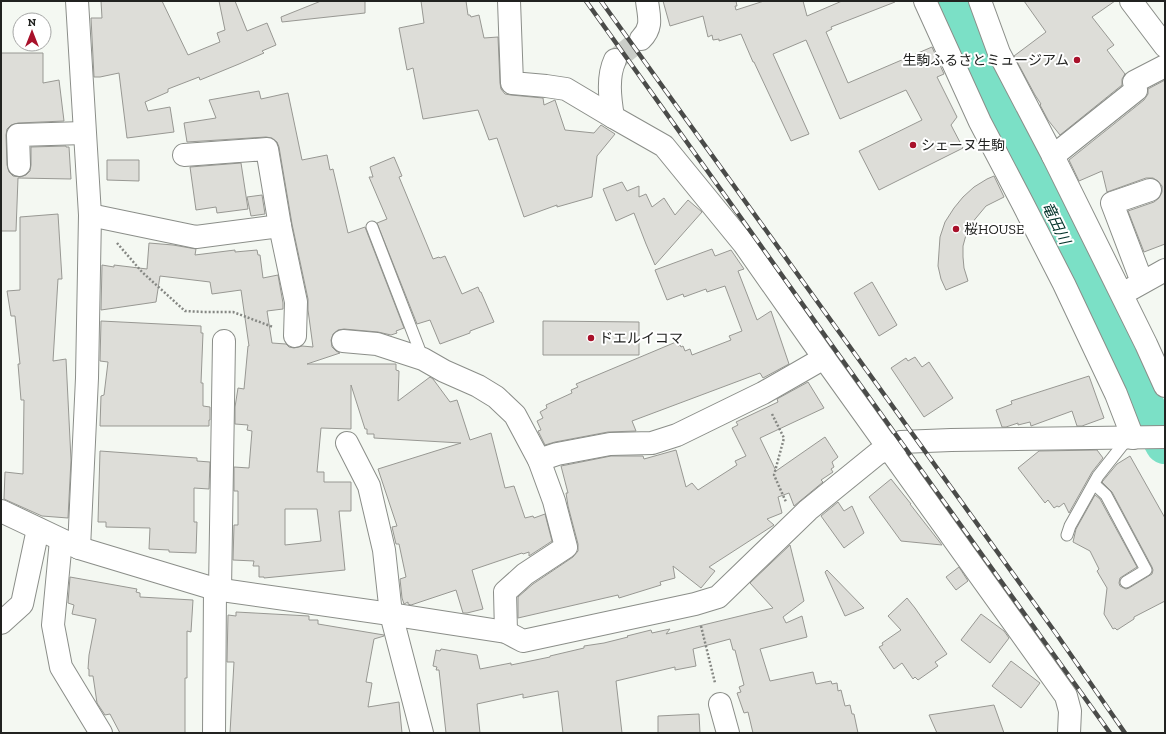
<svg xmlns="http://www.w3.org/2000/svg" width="1166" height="734" font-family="'Zilla Slab','Noto Sans JP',serif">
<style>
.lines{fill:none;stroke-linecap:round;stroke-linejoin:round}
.river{stroke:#7be0c6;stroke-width:40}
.building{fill:#ddddd8;stroke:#989893;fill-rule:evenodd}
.minor-tunnel{stroke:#cacdc8;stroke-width:22;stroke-dasharray:22 11;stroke-linecap:butt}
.service-casing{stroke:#8b8e89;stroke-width:13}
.minor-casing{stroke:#8b8e89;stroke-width:24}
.secondary-casing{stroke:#8b8e89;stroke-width:24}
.path{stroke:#858783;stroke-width:2.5;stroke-dasharray:2 2;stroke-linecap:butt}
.service{stroke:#fff;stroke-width:11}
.minor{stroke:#fff;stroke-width:22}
.secondary{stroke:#fff;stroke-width:22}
.rail-casing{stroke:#4a4b49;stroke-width:4.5}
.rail{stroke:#fff;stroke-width:3;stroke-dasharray:9;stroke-linecap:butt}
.poi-dot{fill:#a8112a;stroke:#fff;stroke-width:1.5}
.labels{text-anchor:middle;stroke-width:4;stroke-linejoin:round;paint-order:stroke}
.poi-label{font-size:14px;fill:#212220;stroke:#fff;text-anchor:start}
.water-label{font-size:15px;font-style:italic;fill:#003128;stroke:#fff}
</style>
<rect width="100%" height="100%" fill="#f4f8f2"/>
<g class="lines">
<path class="river" d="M948 1 1062 233 1143 403 1165 444"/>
</g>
<g class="building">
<path d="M101 1H162L188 55 220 42 217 33 225 30 219 1H235L247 31 267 23 276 45 262 51 264 53 239 64 200 80 199 77 168 89V92L145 102 148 111 170 107 174 132 127 138 119 73 100 77H94L91 18H102Z"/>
<path d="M321 1H365V13L282 22 281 17Z"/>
<path d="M421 1H466L468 15H470L471 17 479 15 484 38 498 37 500 83 501 89 505 94 511 95 543 98 544 105 555 100 565 130 594 133 601 125 615 134 597 156 592 197 557 207V205L524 217 497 138 489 140 478 110 423 119 413 68 407 70 399 28 424 23Z"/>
<path d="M663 1H736L737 6H735L736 10 764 1H803L807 16 842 1H895V2L831 27 832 29 826 32 848 83 932 47 944 74 937 77 957 117 951 125 963 148 879 190 859 151 922 120 906 90 840 119 806 40 773 54 809 134 791 141 754 62H753L741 34 719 41V39L713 40 712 35 708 37 703 16 670 26Z"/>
<path d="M1024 1H1115L1092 17 1114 45 1107 50 1125 74 1122 79V85L1060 135 1048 120 1040 105 1041 104 1035 95 1014 56 1046 32Z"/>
<path d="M1 53H43V83L59 80 64 121 18 123 11 125 7 129 6 135 7 165 9 172 13 176 20 177 26 175 30 171 31 165V147L66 146V147H69L71 179 18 178 16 231H1Z"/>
<path d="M1165 80V244L1144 252 1128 211 1154 202 1159 198 1162 192V186L1158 181 1153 178H1146L1107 192 1102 171 1079 181 1069 160 1144 100 1148 94V89Z"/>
<path d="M259 91 261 99 288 93 302 160 327 155 330 170 333 169 348 233 365 227 404 328 396 331 397 333 391 335 378 332 344 329 338 330 333 334 331 340 332 347 336 351 340 353 307 364H396V370L399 371 398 401 430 377 433 379 450 402 457 400 470 440 491 433 505 488 514 486 525 518 533 516 534 518 545 514 552 541 529 556V552L523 554 522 553 472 570 483 609 467 613H463L456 590 411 605 408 604V602L404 604 402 598 400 579 406 577 399 544H396L392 527 397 526 378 469 461 443 374 438V434H367V429H365L351 385V429L321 428 317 472H324V482H351V511H339L345 570 264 578V577H259V566H253L254 561 233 560 234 525H238V491H234V467L249 468 252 431 247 430 248 425 235 424V407L238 388 244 389 248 346H249L241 290 212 294 210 282 160 276 156 302 101 310 102 265 114 267V265L147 269 149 243 173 245 196 249 195 255 235 250V252L257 250 258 255H260L263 278 278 275 283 303V309L267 311 272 343 286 344 289 347 294 348 302 346 313 347 308 310V299L292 224 279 147 277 142 272 138 266 137 187 142 184 123 216 118 209 100ZM285 509H317L321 541 285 545Z"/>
<path d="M394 157 402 176 399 177 433 259 439 257 440 258 445 256 462 294 478 287 480 292H481L494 322 470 331V333L440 344 430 320 417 324 377 223 387 219 369 177H373L370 167Z"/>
<path d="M107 160H139V181L107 180Z"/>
<path d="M241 163 248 209 217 213 216 207 196 210 190 167Z"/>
<path d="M994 176 1004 197 986 206 971 224 966 235 963 246V257L964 268 968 281 946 290 941 279 938 266 940 237 945 222 954 208 963 197 974 187 987 179Z"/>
<path d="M622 182 627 191 639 186V197L646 194 652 207 664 198 675 215 688 200 702 212 655 265 646 244 634 213 616 221 603 189Z"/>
<path d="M262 195 265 214 251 216 247 197Z"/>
<path d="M58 214 62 279H58L53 361 66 359 71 460 68 518 42 516 4 499 5 472 23 474 24 400H21L18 364H20L15 316H11L7 291 20 290V217Z"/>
<path d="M712 249 715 256 731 250 744 269 738 271 757 320 771 311 789 364 763 378 760 373 632 421 636 431 608 432 555 442 545 445 538 431 541 430 537 421 543 418 540 412 547 408 546 405 572 393 571 390 578 387 576 384 676 342 678 346 680 345 681 347 683 346 685 351 690 349 692 355 731 340 729 336 742 331 725 286 707 292 706 289 684 297 683 294 667 300 655 270Z"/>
<path d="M872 282 897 325 879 336 854 293Z"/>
<path d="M101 321 201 326V333H203L201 383H203V406L210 407V420H209V426H100L101 396 104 395 108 362 100 361Z"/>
<path d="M543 321 639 322V355H543Z"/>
<path d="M915 357 922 367 929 362 953 398 924 417 891 368 906 358 908 361Z"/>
<path d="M1089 376 1104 418 1082 426H1077L1072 411 1031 426 1030 422 1018 425V423L1006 427H1002L996 410 1012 404 1011 401Z"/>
<path d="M808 382 824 408 760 438 776 471 825 437 838 457 832 462 834 467 831 469 833 472 821 480 823 482 794 506 789 493 778 497 782 513 767 519 774 525 709 567 715 571 701 588 673 566 675 578 660 582 661 585 619 598 618 595 518 618V597L533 584 573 557 578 551V544L568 506 566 493H568L561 466 611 456H643L644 459 676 450 686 487 692 483 698 490 737 465 735 461 746 456 732 428 738 425 736 422 778 402 777 399Z"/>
<path d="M1097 450 1103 458 1092 472 1069 513 1064 503 1059 507 1057 506 1054 508 1048 500 1045 503 1018 468 1039 451Z"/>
<path d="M100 451 197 458V461L210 462 209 489 194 488V522H197L196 553 169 552V550L149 549 150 528 106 527V522H98Z"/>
<path d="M1130 456 1165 518V601L1134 617V619L1117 630 1115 628 1113 629 1104 614 1107 588 1097 571 1099 569 1090 551 1073 542 1076 529 1095 495 1100 499 1137 567 1120 578 1119 583 1120 586 1126 589 1129 588 1152 574 1153 570 1152 567 1112 492 1102 482 1117 464Z"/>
<path d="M891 479 911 504H910L942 545 901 541 869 497Z"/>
<path d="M838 502 844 511 852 506 864 533 844 548 821 516Z"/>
<path d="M790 545 804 601 783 617 786 623 802 616 807 637 760 649 770 681 813 672 816 684 831 681 832 684 837 683 838 691 841 690 845 706 850 705 852 714H854L858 733H753L748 712 744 713 737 693 741 692 739 687 744 685 735 650H733L730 639 693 649 696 666 675 670V667L616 681 622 733H563L558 691 523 698V694L477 704 480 733H446L439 670H436L437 667 433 666 436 650 440 651 441 649 477 655 480 669 511 663V665L550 657V656L584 648V646L604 643 628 637 627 636 651 630 652 633 670 629 666 634 773 608 750 583Z"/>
<path d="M959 567 968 581 956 590 946 577Z"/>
<path d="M827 570 864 608 845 616 825 572Z"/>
<path d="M70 577 137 589 136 592 140 593V597L193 600 191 632 187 631V678H185V733H120L110 714 105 715 97 703 93 676H89V669H88L89 655 96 619 72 614 74 605 68 603Z"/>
<path d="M907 598 915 608 947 654 935 662 938 666 918 680 915 677 913 679 902 663 894 669 879 647 883 645 882 643 901 630 888 616Z"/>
<path d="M236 612 309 616V620H318V624L384 635V636L374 639 366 682 372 683 368 707 399 702 402 733H230L234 662H227L228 615 236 616Z"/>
<path d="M981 614 1004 631 1009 638 990 663 961 640Z"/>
<path d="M1011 661 1040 683 1021 708 992 686Z"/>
<path d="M994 705 1004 733H937L929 715Z"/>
<path d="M699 714 700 733H658V716Z"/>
</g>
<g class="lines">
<path class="minor-tunnel" d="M615 60 641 39"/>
<g class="service-casing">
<g id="service">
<path d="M372 227 423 359"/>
<path d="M1094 484 1106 495 1146 570 1126 582"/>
<path d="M1067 535 1070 526 1098 476 1128 438"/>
</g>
</g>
<g class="minor-casing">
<g id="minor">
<path d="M77 1 90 215 87 378 79 548"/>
<path d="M509 1 512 83 546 86 566 89 613 117"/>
<path d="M925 1 980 122 1023 204 1064 284 1116 394 1133 438"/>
<path d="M980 1 999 53 1053 156 1146 344 1165 386"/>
<path d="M641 39C653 27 649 17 647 1"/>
<path d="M615 60C607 77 610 99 613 117L664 146 744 244 824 358 1066 696 1070 711 1069 733"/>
<path d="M184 155 267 149 280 226 296 302 295 336"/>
<path d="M1053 156 1136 90 1134 82 1165 66"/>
<path d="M19 165 18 135 84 133"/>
<path d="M90 215 196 237 280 226"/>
<path d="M1142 282 1112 203 1150 190"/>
<path d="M1131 289 1165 270"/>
<path d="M343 341 377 344 423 359 444 371 478 386 496 397 515 415 539 460 554 501 566 547 525 574 505 592 506 632"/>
<path d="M347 443 369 486 384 550 391 614 422 733"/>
<path d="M539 460 557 454 610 444 652 443 677 435 763 393 824 358"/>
<path d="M1 511 79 548 215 589 383 613 506 632 523 641 695 604 718 597 808 510 877 454 901 442 951 440 1165 437"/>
<path d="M61 540 53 625 61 667 101 733"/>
<path d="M220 590 224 341"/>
<path d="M1 623 22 604 38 529"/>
<path d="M720 704 728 733"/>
<path d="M214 733 215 589"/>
</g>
</g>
<g class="secondary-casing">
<path id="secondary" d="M1131 1 1165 46"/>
</g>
<g class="path">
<path d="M117 243 142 272 185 311 204 312H233L273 327"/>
<path d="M772 414 784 438 774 475 786 502"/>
<path d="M701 626 715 683"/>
</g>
<use href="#service" class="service"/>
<use href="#minor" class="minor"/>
<use href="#secondary" class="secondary"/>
<g class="rail-casing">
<g id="rail">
<path d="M586 1 901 442 1110 733"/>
<path d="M601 1 1055 632 1125 733"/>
</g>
</g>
<use href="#rail" class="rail"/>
</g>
<g class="poi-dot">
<circle cx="1077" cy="60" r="4"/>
<circle cx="913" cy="145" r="4"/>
<circle cx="956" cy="229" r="4"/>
<circle cx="591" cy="338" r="4"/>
</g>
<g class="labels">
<g class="poi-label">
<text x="1069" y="65" text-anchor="end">生駒ふるさとミュージアム</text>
<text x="921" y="150">シェーヌ生駒</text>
<text x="964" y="234">桜HOUSE</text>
<text x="599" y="343">ドエルイコマ</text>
</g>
<g class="water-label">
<text transform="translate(1056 223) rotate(64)" y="5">竜田川</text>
</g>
</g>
<rect width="1166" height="734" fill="none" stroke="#212220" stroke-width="4"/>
<g transform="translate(32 32)"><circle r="19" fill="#ffffff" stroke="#a6a7a6"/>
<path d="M0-3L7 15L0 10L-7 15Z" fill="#a8112a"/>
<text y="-6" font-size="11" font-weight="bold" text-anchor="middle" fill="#212220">N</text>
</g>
</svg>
